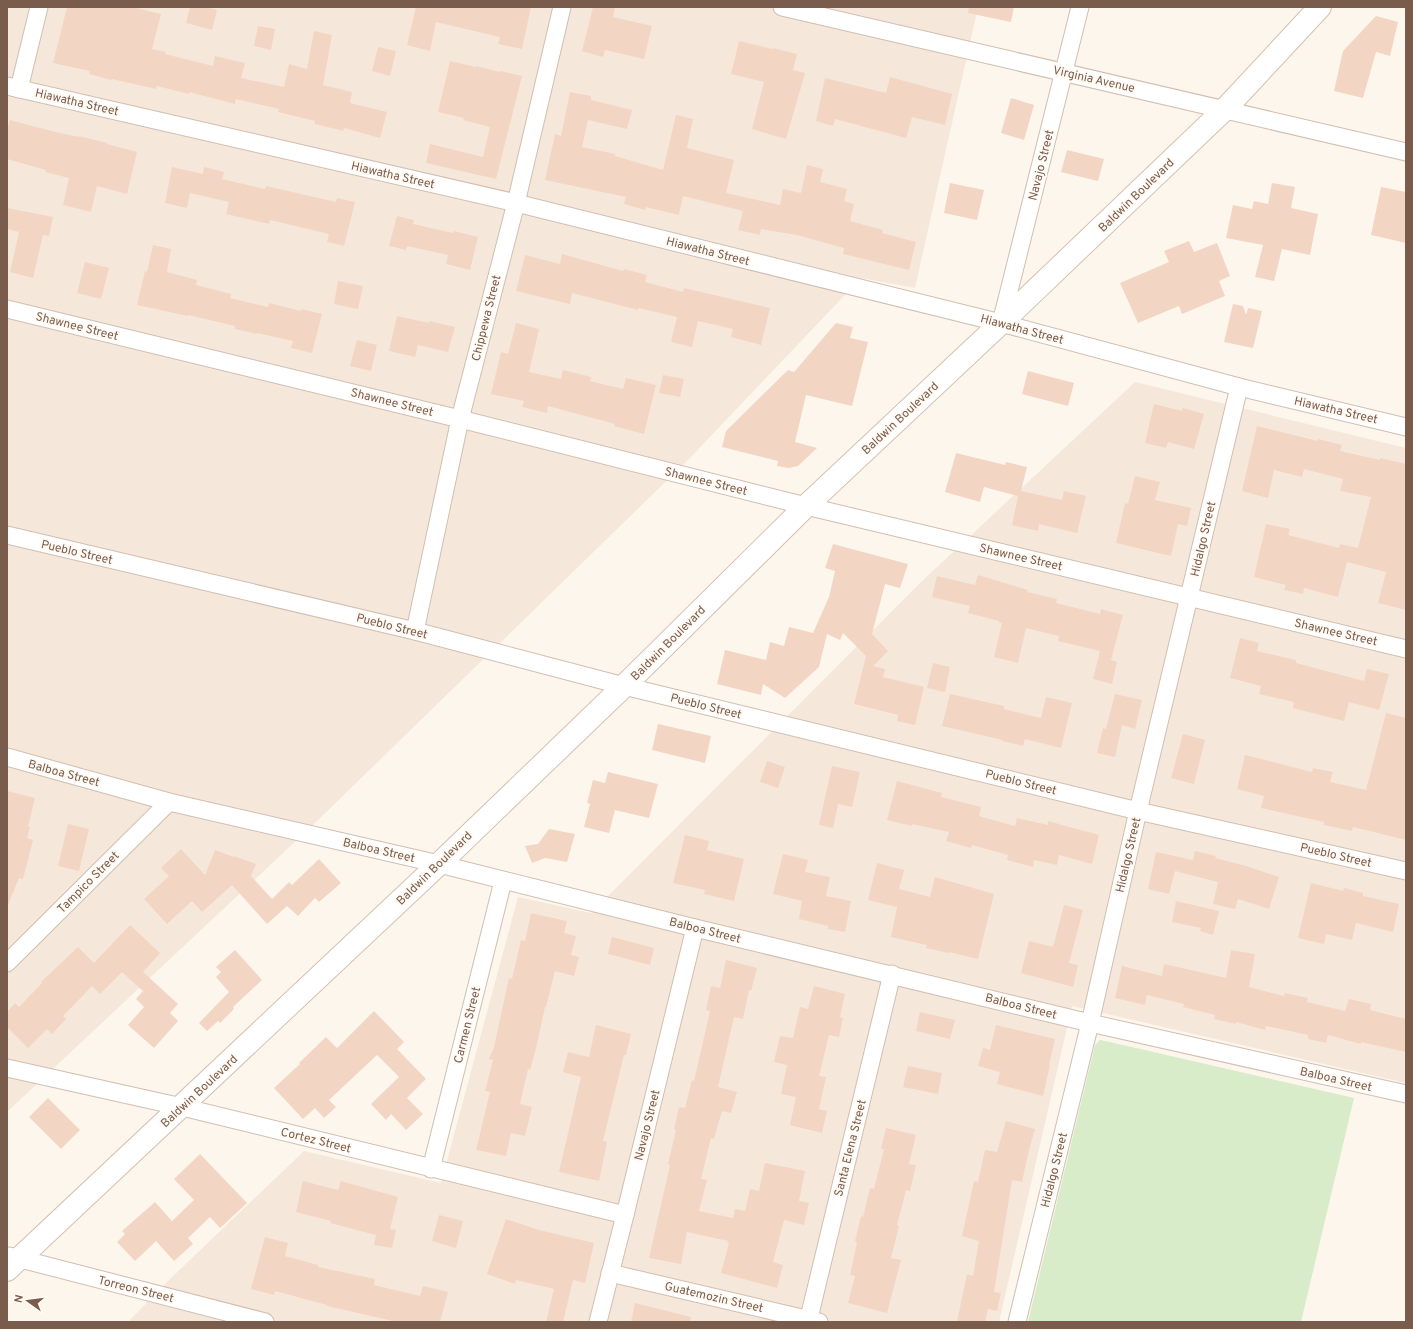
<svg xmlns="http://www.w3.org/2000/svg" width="1413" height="1329" font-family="Overpass,sans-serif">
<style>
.residential{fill:#f5e8da}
.green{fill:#d8ecc9}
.building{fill:#f3d5c3}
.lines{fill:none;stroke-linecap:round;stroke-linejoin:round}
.street-casing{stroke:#d1beb0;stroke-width:19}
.secondary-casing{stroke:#d6c0b0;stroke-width:24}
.street{stroke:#fff;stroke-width:17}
.secondary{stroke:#fff;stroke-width:22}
.labels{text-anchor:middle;stroke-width:4;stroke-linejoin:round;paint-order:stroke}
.street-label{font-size:12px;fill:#7a5c4d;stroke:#fffaf3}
</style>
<rect width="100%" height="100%" fill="#fdf6ec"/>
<g class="residential">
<path d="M7 7H978L915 288 861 278 689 459 315 823 7 1112Z"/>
<path d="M1135 382 1406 448V1083L1072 1006 999 1322H128L169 1280 304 1151 441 1183 518 897 591 913 921 582Z"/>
</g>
<path class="green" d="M1100 1040 1110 1042 1354 1098 1301 1322H1028L1095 1045Z"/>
<g class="building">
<path d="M67 7H132L161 14 152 49 166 52 165 54 213 66 215 56 245 63 241 78 284 87 289 64 307 69 314 31 332 35 323 85 352 92 350 103 387 112 380 138 344 128 343 131 315 124V121L278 112 279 109 236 99 235 104 189 92V94L157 86 156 89 112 79 111 80 89 74 90 71 53 63Z"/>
<path d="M190 7H204L217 10 212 30 186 23Z"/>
<path d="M416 7H531L522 49 498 44 500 37 436 22 430 51 407 45Z"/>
<path d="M593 7H615L613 17 652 26 644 59 605 50 603 57 582 51Z"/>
<path d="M969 7H1014L1011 22 968 13Z"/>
<path d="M1376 16 1398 22 1390 56 1376 52 1363 98 1334 91 1343 51Z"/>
<path d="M258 26 275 29 271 50 254 46Z"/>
<path d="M739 41 773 49V48L797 54 793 70 805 73 786 139 752 129 764 82 731 74Z"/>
<path d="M378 47 396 51 390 76 372 71Z"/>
<path d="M450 61 476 67V66L500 72 501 71 522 76 496 179 426 163 430 144 483 157 490 127 463 120 464 118 438 112Z"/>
<path d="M890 77 952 94 945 125 912 117 906 138 835 119 833 126 816 121 825 78 886 93Z"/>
<path d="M570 92 591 96V100L632 110 627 129 588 120 582 147 615 154V156L663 170 676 115 693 119 687 148 734 160 726 193 780 205 783 189 801 193 807 165 823 169 820 182 847 189 844 201 854 204 850 221 883 230 882 233 916 242 909 270 843 254 844 248 797 235 761 229 760 235 738 230 743 211 683 196 679 215 646 207 645 210 624 204 626 197 545 180 555 134 561 136Z"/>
<path d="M1011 98 1034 105 1024 140 1001 133Z"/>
<path d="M10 120 55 132 79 137V136L107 143V144L137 152 127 194 97 186 91 212 63 205 69 178 45 172 46 170 7 159V130Z"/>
<path d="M1067 150 1104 159 1098 181 1061 172Z"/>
<path d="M172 167 203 174 204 167 224 172 222 179 265 189 266 186 336 202 337 198 355 202 344 246 327 242 329 234 270 220 269 224 226 214 229 202 190 193 187 208 165 203Z"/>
<path d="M950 183 984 190 977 220 944 213Z"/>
<path d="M1272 183 1295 187 1291 208 1318 214 1310 255 1282 249 1274 281 1255 277 1263 245 1226 238 1233 205 1252 209 1254 201 1268 204Z"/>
<path d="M1381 187 1406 192V243L1371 235Z"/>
<path d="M7 208 53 217 49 236 43 235 33 278 10 272 19 232 7 229Z"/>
<path d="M397 216 414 220 413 224 453 233 454 231 478 237 470 270 446 264 448 255 407 246 406 250 389 246Z"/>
<path d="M1189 241 1194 252 1217 243 1230 276 1219 281 1225 296 1182 314 1179 306 1138 323 1120 283 1169 262 1164 251Z"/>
<path d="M153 245 171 249 167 272 197 280 196 285 231 294 230 298 268 307 269 303 301 311V309L322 314 312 353 291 348 293 341 257 333V334L235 329V326L188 315V316L137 305 145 271 147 272Z"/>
<path d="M562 254 623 271 624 269 647 275 645 282 683 292 684 288 770 308 761 345 731 337 733 329 698 321 692 347 671 342 677 317 639 308 638 310 572 293 570 304 516 291 525 255 560 264Z"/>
<path d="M85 262 109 268 101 299 77 293Z"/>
<path d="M338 281 363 286 358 309 334 304Z"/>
<path d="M1233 304 1243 306 1246 315 1248 308 1262 311 1253 348 1224 342Z"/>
<path d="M397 316 429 323V321L455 327 448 352 418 345 415 357 389 351Z"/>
<path d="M516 323 539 329 529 372 561 379 563 370 591 377 590 381 623 389 626 378 656 385 644 434 614 426 615 424 548 406 547 413 522 407 524 401 491 394 501 352 508 354Z"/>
<path d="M836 323 853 327 850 338 868 342 852 406 806 395 795 442 817 448 798 466 789 468 777 466 778 461 722 447 726 431 788 370 794 372Z"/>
<path d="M357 340 377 345 371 371 350 366Z"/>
<path d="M1028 371 1074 383 1068 406 1022 394Z"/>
<path d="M663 375 684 379 680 397 659 393Z"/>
<path d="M1154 404 1182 411 1183 408 1204 414 1194 449 1168 442 1166 448 1145 443Z"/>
<path d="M1257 426 1318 441V439L1342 445 1340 451 1380 460V458L1406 464V610L1378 603 1386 572 1347 562 1338 597 1304 588 1303 594 1284 590 1286 585 1254 577 1266 524 1290 529 1288 535 1339 548 1340 544 1358 548 1371 497 1340 491 1343 479 1304 469 1302 477 1274 470 1268 498 1242 491Z"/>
<path d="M956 453 1005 465 1006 462 1027 467 1021 491 1062 500 1064 491 1086 496 1077 533 1039 524 1038 531 1012 525 1018 496 984 487 980 502 945 492Z"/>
<path d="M1135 476 1160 482 1155 500 1191 508 1187 526 1178 524 1171 556 1116 543 1125 503 1128 504Z"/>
<path d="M833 544 908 564 900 588 885 584 872 634 888 651 873 666 885 669 883 677 924 687 915 725 897 721 898 715 854 704 866 656 843 633 840 640 827 634 819 667 785 698 763 684 761 695 717 684 725 650 766 660 770 642 784 646 789 627 813 633 829 597 835 571 825 568Z"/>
<path d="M978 575 1028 590 1027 592 1057 599 1056 603 1100 614 1101 609 1123 615 1111 660 1117 662 1112 684 1093 679 1100 651 1058 641 1059 636 1026 628 1018 663 994 657 1002 623 999 622V621L968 613 970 606 932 597 937 576 975 585Z"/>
<path d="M1240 638 1259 643 1257 651 1296 660V663L1364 681 1367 669 1389 674 1379 710 1349 702 1344 721 1293 708 1294 702 1259 694 1261 686 1230 678Z"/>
<path d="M933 663 950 667 945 692 927 688Z"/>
<path d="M950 694 1004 706V709L1041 718 1046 697 1072 703 1061 748 1025 739 1023 746 1002 741 1003 740 942 726Z"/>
<path d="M1115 694 1142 700 1135 729 1122 725 1115 757 1097 753 1103 728 1106 729Z"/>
<path d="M1386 713 1406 718V840L1353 827 1352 831 1324 825V822L1261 808 1264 796 1237 789 1245 755 1312 772 1313 768 1333 772 1330 782 1366 790Z"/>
<path d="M658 724 711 736 705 763 652 750Z"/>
<path d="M1183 734 1205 740 1194 784 1171 778Z"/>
<path d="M767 761 785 767 778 788 760 782Z"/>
<path d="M832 766 860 772 852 807 838 804 833 828 819 825Z"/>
<path d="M608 772 658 784 649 818 615 810 609 833 584 827 590 804 587 803 593 780 605 783Z"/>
<path d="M897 781 942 793 941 797 981 807 979 816 1015 826 1017 818 1048 825V821L1099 835 1092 864 1059 855 1057 865 1034 860 1033 867 1007 860 1008 855 972 845 971 848 946 841 949 832 912 824V826L887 820Z"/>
<path d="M7 791 35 798 28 827H30L27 838 33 840 23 879 19 878 8 905Z"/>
<path d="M68 824 89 829 79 871 58 866Z"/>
<path d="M549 829 575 834 567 862 545 858 532 863 525 846 538 844Z"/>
<path d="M685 835 709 841 707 850 744 859 734 901 704 894 705 890 673 883Z"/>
<path d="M181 849 205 875 215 850 234 857V856L256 864 251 876 272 899 289 882 292 885 319 859 341 883 319 902 315 898 298 916 287 906 267 924 232 885 202 912 192 901 167 924 144 899 169 876 161 868Z"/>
<path d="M1195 851 1216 856 1215 858 1246 866 1279 877 1269 909 1238 899 1235 909 1213 904 1218 882 1175 871 1169 894 1148 889 1156 852 1193 860Z"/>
<path d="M783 854 808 860 805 872 830 877 826 896 851 901 845 932 828 929V926L799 919 802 901 773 894Z"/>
<path d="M877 863 904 870 899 889 930 897 935 877 994 894 978 959 949 952V953L926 948 927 945 891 937 897 907 868 900Z"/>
<path d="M1311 883 1343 891 1344 888 1363 893V896L1399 904 1393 932 1356 923 1352 940 1326 934 1324 944 1298 938Z"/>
<path d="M1176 901 1219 911 1213 935 1200 931 1201 928 1172 922Z"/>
<path d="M1064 905 1083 910 1069 963 1078 965 1073 987 1021 973 1029 941 1053 947Z"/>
<path d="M531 913 567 921 564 933 576 936 571 955 579 957 574 976 555 971 546 1007H545L536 1048 530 1070 528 1069 520 1104 532 1107 525 1136 511 1133 506 1156 476 1150 490 1092 485 1091 493 1060 489 1059 494 1047 509 978 512 979 521 940 525 941Z"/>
<path d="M130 925 160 953 143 972 178 1004 170 1013 178 1021 154 1048 128 1025 144 1007 136 999 143 991 122 972 100 994 92 986 63 1016 66 1019 52 1034 47 1029 28 1048 7 1027V1012L15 1003 19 1007 42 983 41 982 78 947 94 963Z"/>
<path d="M612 937 654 948 650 965 608 954Z"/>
<path d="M235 950 262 980 233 1007 234 1009 220 1023 218 1021 207 1031 199 1023 229 992 216 977 221 972 216 967Z"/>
<path d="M1231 950 1255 954 1249 987 1284 996 1285 993 1308 998 1307 1002 1345 1011 1349 999 1371 1004 1370 1010 1406 1019V1052L1361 1042V1044L1328 1035 1326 1043 1308 1039V1035L1266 1026 1265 1030 1236 1022V1024L1214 1019 1215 1015 1183 1007 1184 1004 1147 995 1145 1005 1115 998 1122 966 1162 976 1164 964 1226 978Z"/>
<path d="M726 960 757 968 751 991 749 990 743 1019 734 1017 718 1087 737 1092 731 1113 722 1111 714 1139 711 1138 701 1179 707 1180 699 1211 733 1218 735 1209 745 1211 750 1189 759 1191 765 1163 805 1171 799 1201 809 1203 804 1225 784 1220 773 1262 783 1265 777 1288 721 1273 729 1243H727L728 1241 687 1232 681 1264 649 1258 670 1165 668 1164 676 1130 674 1129 679 1107 685 1108 692 1080 694 1081 710 1011 706 1010 711 986 720 988Z"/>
<path d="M814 986 845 994 840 1017 843 1018 839 1037 829 1035 819 1076 826 1077 819 1109 827 1111 822 1133 790 1125 796 1097 781 1094 787 1065 774 1062 780 1036 793 1038 800 1007 808 1009Z"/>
<path d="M374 1011 404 1042 397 1049 426 1079 407 1098 423 1114 406 1130 391 1114 386 1120 371 1104 399 1077 377 1055 329 1100 336 1107 324 1118 315 1108 303 1119 274 1088 300 1064 299 1063 326 1037 337 1048Z"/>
<path d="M920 1012 955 1020 950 1039 916 1031Z"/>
<path d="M596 1025 631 1034 626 1055H624L603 1141 607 1142 599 1181 559 1172 581 1077 563 1072 568 1052 589 1057Z"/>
<path d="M996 1025 1055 1039 1049 1065H1050L1043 1096 997 1084 1000 1072 978 1066 983 1048 990 1050Z"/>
<path d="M908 1066 942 1073 938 1094 903 1087Z"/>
<path d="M48 1098 80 1130 61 1149 29 1117Z"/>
<path d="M1006 1121 1035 1129 1029 1150 1022 1182 1012 1180 994 1292 1001 1293 997 1311 988 1309 985 1322H957L967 1274 973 1276 979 1241 962 1236 974 1181 978 1182 985 1150 997 1152Z"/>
<path d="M886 1128 916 1135 909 1164 916 1165 910 1191 906 1190 897 1225 899 1226 891 1258 901 1260 887 1313 848 1303 855 1276 850 1275 857 1242 855 1241 861 1216 863 1217 870 1188 874 1189 884 1149H881Z"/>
<path d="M200 1154 247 1203 220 1228 210 1217 188 1238 193 1244 174 1261 156 1241 135 1261 117 1242 125 1234 122 1231 155 1202 172 1221 194 1200 174 1179Z"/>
<path d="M303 1181 338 1190 341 1181 398 1197 390 1229 396 1230 392 1248 374 1245 376 1235 330 1223 331 1221 296 1212Z"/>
<path d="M439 1215 463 1221 456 1248 432 1241Z"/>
<path d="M506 1219 539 1230 594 1243 585 1283 573 1280 563 1322H546L554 1289 516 1280 515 1284 487 1274Z"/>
<path d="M265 1237 288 1243 285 1256 318 1265V1267L375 1279 374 1285 420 1296 423 1286 448 1292 440 1322H397L327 1306V1305L275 1291 274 1295 251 1289Z"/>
<path d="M635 1303 691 1317 690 1322H631Z"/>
</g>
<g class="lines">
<g class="street-casing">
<g id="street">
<path d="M782 7 1406 152"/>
<path d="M7 86 516 203 1001 323 1239 387 1406 427"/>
<path d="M19 89 39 7"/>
<path d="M7 309 460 419 806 506 1406 649"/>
<path d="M1001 323 1080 7"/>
<path d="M7 535 415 631 624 686 1138 811 1406 871"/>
<path d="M415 631 460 419 516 203 562 7"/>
<path d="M7 757 169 802 439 864 695 928 1090 1023 1406 1094"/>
<path d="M7 963 169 802"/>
<path d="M7 1068 182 1107 625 1215"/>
<path d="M431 1169 503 881"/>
<path d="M9 1256 265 1322"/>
<path d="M610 1273 819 1322"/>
<path d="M598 1322 625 1215 695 928"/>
<path d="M808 1322 892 974"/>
<path d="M1017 1322 1090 1023 1138 811 1239 387"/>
</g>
</g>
<g class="secondary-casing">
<path id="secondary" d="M7 1270 439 864 624 686 806 506 1001 323 1225 109 1320 7"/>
</g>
<use href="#street" class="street"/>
<use href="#secondary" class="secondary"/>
</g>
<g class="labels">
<g class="street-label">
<text transform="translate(1094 79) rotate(13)" y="4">Virginia Avenue</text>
<text transform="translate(77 102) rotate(13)" y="4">Hiawatha Street</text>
<text transform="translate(1041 165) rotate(-76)" y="4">Navajo Street</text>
<text transform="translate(393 175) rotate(13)" y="4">Hiawatha Street</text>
<text transform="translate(1136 195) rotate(-44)" y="4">Baldwin Boulevard</text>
<text transform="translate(708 251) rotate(14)" y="4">Hiawatha Street</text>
<text transform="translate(486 318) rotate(-76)" y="4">Chippewa Street</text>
<text transform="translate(77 326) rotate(14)" y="4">Shawnee Street</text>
<text transform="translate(1022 329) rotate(15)" y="4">Hiawatha Street</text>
<text transform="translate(392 402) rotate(14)" y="4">Shawnee Street</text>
<text transform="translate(1336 410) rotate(13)" y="4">Hiawatha Street</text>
<text transform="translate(900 418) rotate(-43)" y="4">Baldwin Boulevard</text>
<text transform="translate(706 481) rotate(14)" y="4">Shawnee Street</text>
<text transform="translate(1203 539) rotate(-77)" y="4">Hidalgo Street</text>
<text transform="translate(77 552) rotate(13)" y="4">Pueblo Street</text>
<text transform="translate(1021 557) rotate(13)" y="4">Shawnee Street</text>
<text transform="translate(392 626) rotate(14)" y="4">Pueblo Street</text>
<text transform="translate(1336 632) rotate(13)" y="4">Shawnee Street</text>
<text transform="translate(668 643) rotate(-45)" y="4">Baldwin Boulevard</text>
<text transform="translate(706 706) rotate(14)" y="4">Pueblo Street</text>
<text transform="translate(64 773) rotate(15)" y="4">Balboa Street</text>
<text transform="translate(1021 782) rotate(14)" y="4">Pueblo Street</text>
<text transform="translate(379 850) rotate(13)" y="4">Balboa Street</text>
<text transform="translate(1128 855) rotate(-77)" y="4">Hidalgo Street</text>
<text transform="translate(1336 855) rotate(13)" y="4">Pueblo Street</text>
<text transform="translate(434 868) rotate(-44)" y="4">Baldwin Boulevard</text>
<text transform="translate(88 882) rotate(-45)" y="4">Tampico Street</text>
<text transform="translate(705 930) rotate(14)" y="4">Balboa Street</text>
<text transform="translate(1021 1006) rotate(14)" y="4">Balboa Street</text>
<text transform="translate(467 1025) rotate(-76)" y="4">Carmen Street</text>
<text transform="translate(1336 1079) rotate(13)" y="4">Balboa Street</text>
<text transform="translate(199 1091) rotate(-43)" y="4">Baldwin Boulevard</text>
<text transform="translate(647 1125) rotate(-76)" y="4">Navajo Street</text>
<text transform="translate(316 1140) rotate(14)" y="4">Cortez Street</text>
<text transform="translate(850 1148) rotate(-76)" y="4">Santa Elena Street</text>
<text transform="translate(1054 1170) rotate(-76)" y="4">Hidalgo Street</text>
<text transform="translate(136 1289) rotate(14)" y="4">Torreon Street</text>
<text transform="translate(714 1297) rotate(13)" y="4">Guatemozin Street</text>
</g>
</g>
<rect width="1413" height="1329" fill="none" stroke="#7a5c4d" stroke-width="16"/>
<g transform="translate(28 1301) rotate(284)" stroke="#fffaf3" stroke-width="3" paint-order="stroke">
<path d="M0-3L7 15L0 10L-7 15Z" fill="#7a5c4d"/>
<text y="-6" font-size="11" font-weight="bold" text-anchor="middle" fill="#7a5c4d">N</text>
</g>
</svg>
